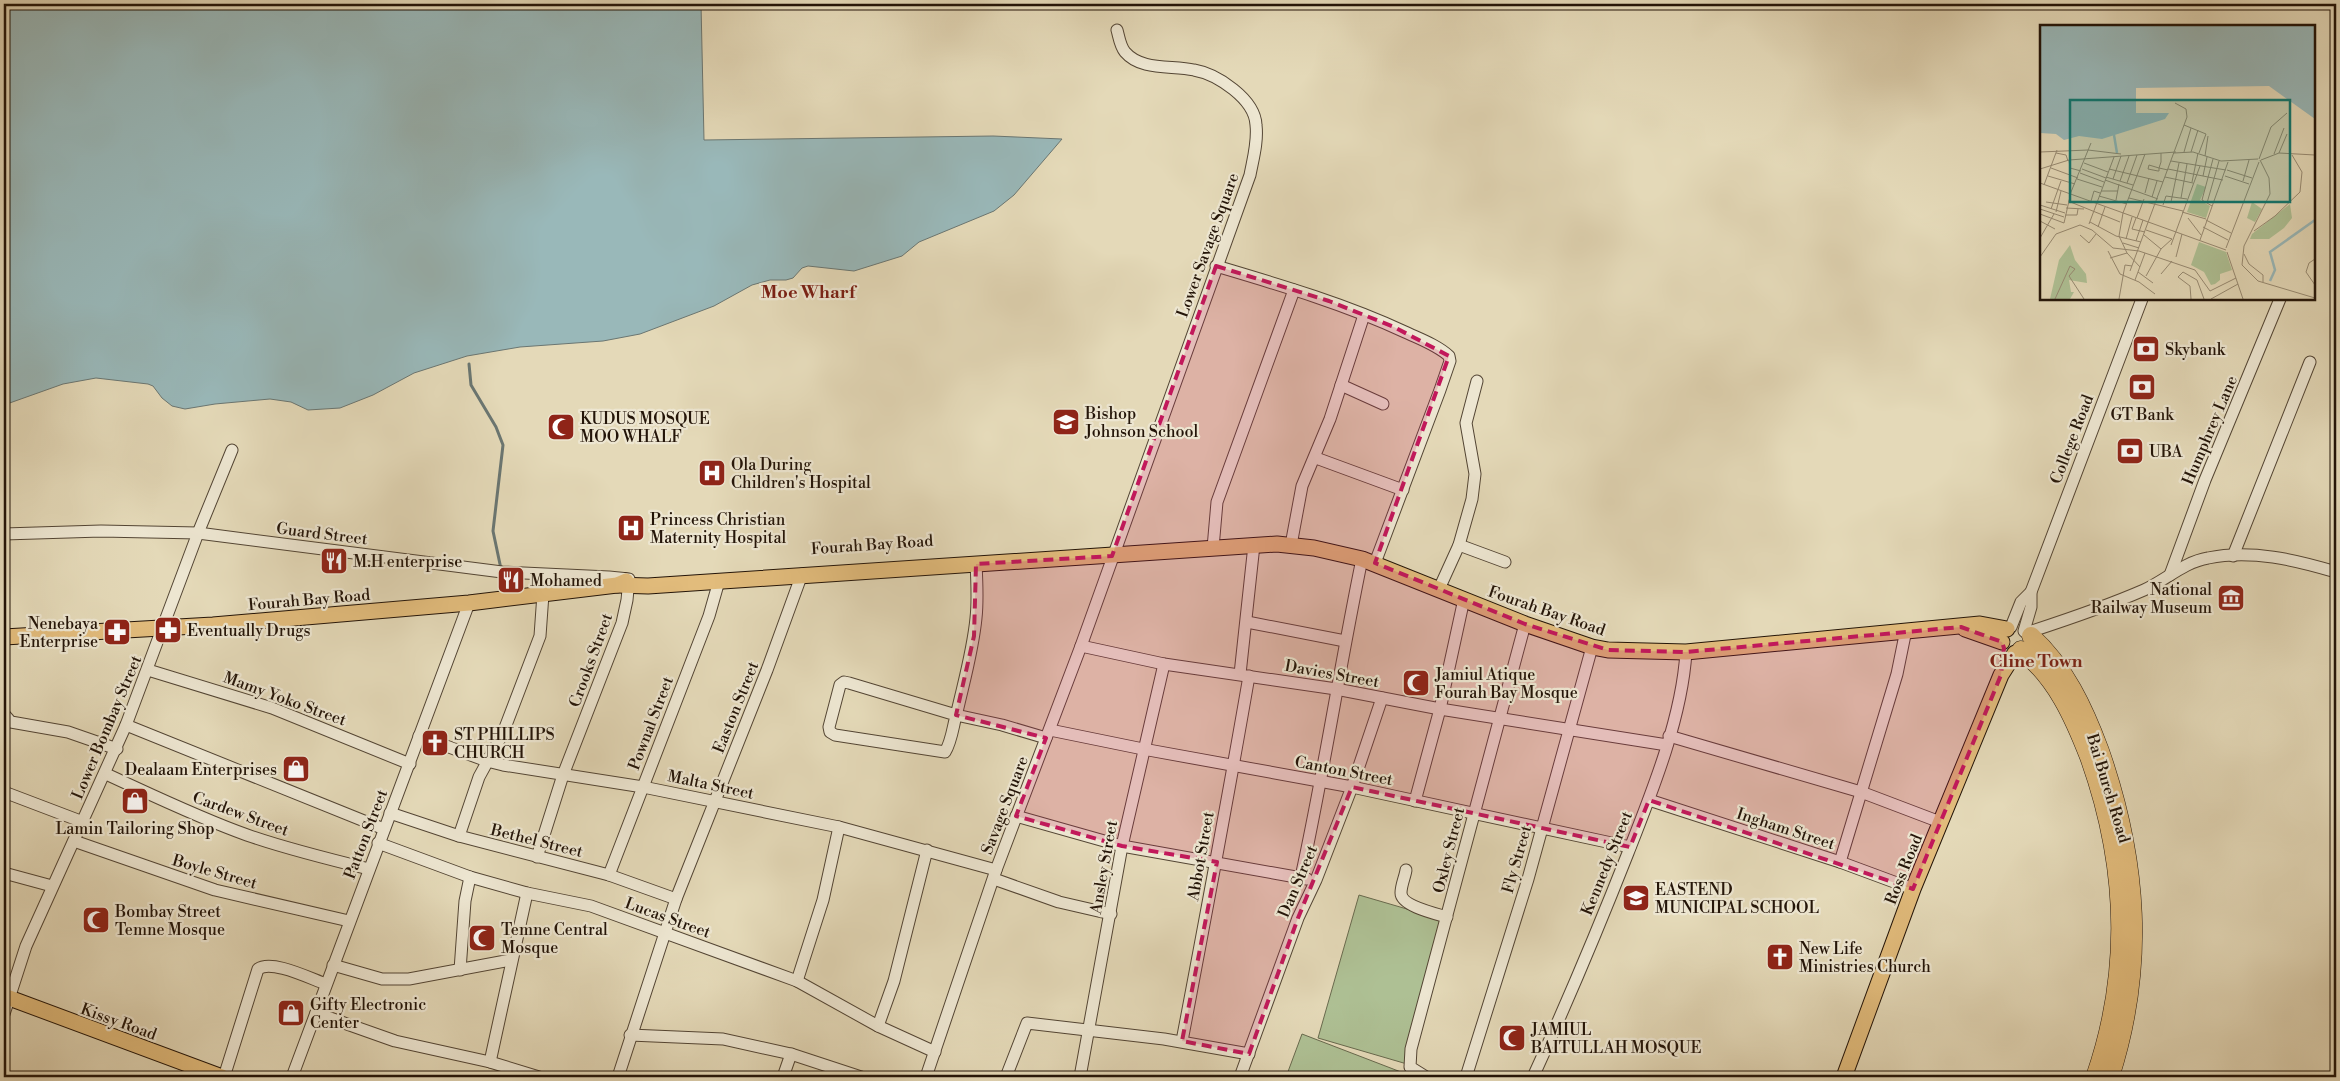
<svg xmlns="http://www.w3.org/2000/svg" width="2340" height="1081" font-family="'Libre Bodoni',serif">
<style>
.green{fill:#aec094;stroke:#686a4e}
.water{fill:#99b8b9;stroke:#6a7672}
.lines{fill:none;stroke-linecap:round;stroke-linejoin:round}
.stream{stroke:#6a7672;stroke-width:3}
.minor-casing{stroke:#534534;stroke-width:13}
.major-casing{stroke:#231408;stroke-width:17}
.highway-casing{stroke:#231408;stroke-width:19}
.minor{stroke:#ede6d1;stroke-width:11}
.major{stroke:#e2bc7c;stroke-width:15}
.highway{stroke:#e2bc7c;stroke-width:18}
.marked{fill:#c2185b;fill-opacity:0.2;stroke:#c2185b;stroke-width:4;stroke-dasharray:10 6;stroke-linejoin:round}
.labels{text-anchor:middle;stroke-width:4.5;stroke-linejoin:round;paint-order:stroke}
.street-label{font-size:16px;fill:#231408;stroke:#ede6d1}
.poi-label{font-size:16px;fill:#231408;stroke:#ede6d1;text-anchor:start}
.neighbourhood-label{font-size:18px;font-weight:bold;fill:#7a1f14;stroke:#ede6d1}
.inset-river{fill:none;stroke:#99b8b9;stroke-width:2.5}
.inset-road{fill:none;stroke:#978a72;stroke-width:1}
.view{fill:#0f766e;fill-opacity:0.15;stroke:#0f766e;stroke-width:2.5}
.inset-edge{fill:none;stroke:#231408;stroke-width:2.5}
</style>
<rect width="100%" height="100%" fill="#e4d9b8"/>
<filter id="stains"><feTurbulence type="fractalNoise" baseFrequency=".004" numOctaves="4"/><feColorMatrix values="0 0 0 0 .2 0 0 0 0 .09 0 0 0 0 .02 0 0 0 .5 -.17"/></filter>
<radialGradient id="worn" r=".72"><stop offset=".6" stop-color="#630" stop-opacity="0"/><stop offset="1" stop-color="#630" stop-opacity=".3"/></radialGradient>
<g class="green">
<path d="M1359 895 1448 921 1407 1064 1318 1038Z"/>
<path d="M1302 1034 1414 1077H1286Z"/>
</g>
<path class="water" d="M4 4H701L704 140 993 136 1062 139 1014 195 994 211 919 242 902 256 854 271 808 266 802 268 793 278 786 280H770L752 285 714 306 640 334 603 341 520 347 467 356 414 373 373 395 340 408 308 410 291 402 270 399 215 404 185 409 172 406 162 398 153 386 148 384 96 378 63 384 4 405Z"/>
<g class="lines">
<path class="stream" d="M469 364 471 385 496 427 503 445 493 531 501 569"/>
<g class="minor-casing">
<g id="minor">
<path d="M1216 266C1280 285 1345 304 1405 332 1420 339 1437 345 1449 356L1450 361 1440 390 1375 563"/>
<path d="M1341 385 1383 404"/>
<path d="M1316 458 1403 490"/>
<path d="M4 534 101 531 198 533 502 572 609 577 629 579 627 600 622 623 563 775 537 857"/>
<path d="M1291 545 1302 486 1330 419 1364 315"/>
<path d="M1459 545 1505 562"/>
<path d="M1213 548 1217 502 1294 290"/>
<path d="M2233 556 2310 362"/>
<path d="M976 564C977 582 978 600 976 618 973 650 964 681 957 712 953 725 952 741 945 752L835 735 830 732 829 727 840 685 844 682 849 683 956 715 1002 725 1046 738"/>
<path d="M2170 575 2205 480 2280 299"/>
<path d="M1439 589 1459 545 1472 499 1475 474 1466 423 1477 381"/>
<path d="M1247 622 1345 641"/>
<path d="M2011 627 2021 602 2031 592"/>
<path d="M2024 631 2031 607V592L2142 299"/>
<path d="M2026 633C2066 620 2105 607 2144 590 2166 580 2184 562 2208 558 2251 549 2296 560 2336 572"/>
<path d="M1081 646 1164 664 1336 689 1440 709 1667 745"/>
<path d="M148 670 272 708 410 764"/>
<path d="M1240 674 1254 545"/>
<path d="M4 714 11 722 68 732 117 749"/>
<path d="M126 725 384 829"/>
<path d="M1050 730 1143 749 1352 787 1630 847"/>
<path d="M419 736 487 761 503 765 643 787 839 827 996 870"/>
<path d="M1669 736 1861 792 1940 822"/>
<path d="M106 774C152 795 199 818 247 835 287 849 328 859 369 869"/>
<path d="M4 792 83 822"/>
<path d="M1649 800 1840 862 1913 889"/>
<path d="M1415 801 1440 709 1464 599"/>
<path d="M390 813 459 836 609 875 676 899"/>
<path d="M1016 816 1122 846 1307 879"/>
<path d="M459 836 479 777 503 733 540 636 543 594"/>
<path d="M74 841 215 890 349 921"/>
<path d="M378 843 470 877 527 893 591 906 797 981 878 1026 935 1052"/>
<path d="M1840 862 1897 674 1906 630"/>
<path d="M1406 870C1405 877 1401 885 1401 893 1401 906 1437 914 1447 917"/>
<path d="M4 873 52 886"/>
<path d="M609 875 709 616 719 581"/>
<path d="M1301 877C1324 772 1340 665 1362 559"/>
<path d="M994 879 1059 902 1111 914"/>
<path d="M333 965 382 979H409L511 960"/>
<path d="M460 970 465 901 470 877"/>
<path d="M797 981 823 900 839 827"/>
<path d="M316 1013 395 1041 490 1062 539 1077"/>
<path d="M4 1014 26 946 126 725 198 533 232 450"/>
<path d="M878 1026 894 981 927 850"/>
<path d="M630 1035 723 1039 791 1054 861 1077"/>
<path d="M1182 1041C1205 920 1228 798 1249 676"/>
<path d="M490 1062 527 893"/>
<path d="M4 1077H5"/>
<path d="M224 1077 258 969C272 959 311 979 326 984"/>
<path d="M292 1077 469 603"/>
<path d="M618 1077 676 899 767 670 802 574"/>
<path d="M783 1077 791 1054"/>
<path d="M926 1077 996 870 1081 646 1250 175C1253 159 1258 142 1256 125 1255 99 1217 74 1194 70 1172 65 1141 71 1125 52 1120 46 1119 37 1117 30"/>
<path d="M1006 1077 1027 1023 1164 1039 1249 1054"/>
<path d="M1080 1077 1122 846 1164 664"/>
<path d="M1240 1077 1298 918 1316 880 1352 787 1382 698"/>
<path d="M1426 1077 1410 1067 1411 1049 1525 624"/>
<path d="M1466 1077 1528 879 1592 647"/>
<path d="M1533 1077C1567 1003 1598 929 1628 853 1652 792 1682 718 1686 652"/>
</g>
</g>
<g class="major-casing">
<g id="major">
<path d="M617 585 648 586 1277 544 1314 548 1362 559 1525 624 1592 647 1608 650 1686 652 1980 624 2007 629"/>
<path d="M1965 629 2002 642"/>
<path d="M4 637 213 625 469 603 617 585 626 581"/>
<path d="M4 996 222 1077"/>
<path d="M1844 1077 1913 889 2001 675 2015 653"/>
</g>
</g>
<g class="highway-casing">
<g id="highway">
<path d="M2031 636C2065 667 2084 708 2100 751 2138 860 2146 966 2110 1077"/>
<path d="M2021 650C2056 678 2073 716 2089 757 2127 863 2132 970 2095 1077"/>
</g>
</g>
<use href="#minor" class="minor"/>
<use href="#major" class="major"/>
<use href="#highway" class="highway"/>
</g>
<path class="marked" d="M1216 266 1329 301 1394 327 1449 356 1375 563 1525 624 1608 650 1686 652 1961 627 2002 642 2004 648 2001 675 1913 889 1649 800 1630 847 1352 787 1298 918 1249 1054 1182 1041 1217 862 1122 846 1016 816 1046 738 956 715 974 636 976 564 1112 556Z"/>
<defs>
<g id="bank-square" transform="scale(1.4375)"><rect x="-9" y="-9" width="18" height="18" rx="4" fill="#8f2418" stroke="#ede6d1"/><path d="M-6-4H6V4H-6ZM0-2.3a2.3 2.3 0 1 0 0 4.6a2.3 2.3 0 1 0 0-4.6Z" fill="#fff"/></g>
<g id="school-square" transform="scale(1.4375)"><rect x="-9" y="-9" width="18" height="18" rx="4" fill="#8f2418" stroke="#ede6d1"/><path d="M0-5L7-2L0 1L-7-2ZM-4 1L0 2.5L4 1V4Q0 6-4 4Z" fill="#fff"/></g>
<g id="mosque-square" transform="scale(1.4375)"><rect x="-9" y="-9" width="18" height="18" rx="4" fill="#8f2418" stroke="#ede6d1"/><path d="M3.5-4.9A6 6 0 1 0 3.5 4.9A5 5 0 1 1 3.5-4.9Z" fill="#fff"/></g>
<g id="hospital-square" transform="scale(1.4375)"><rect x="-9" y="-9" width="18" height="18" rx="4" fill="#8f2418" stroke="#ede6d1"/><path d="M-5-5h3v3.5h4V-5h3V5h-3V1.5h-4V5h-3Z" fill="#fff"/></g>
<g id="restaurant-square" transform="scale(1.4375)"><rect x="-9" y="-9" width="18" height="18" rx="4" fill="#8f2418" stroke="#ede6d1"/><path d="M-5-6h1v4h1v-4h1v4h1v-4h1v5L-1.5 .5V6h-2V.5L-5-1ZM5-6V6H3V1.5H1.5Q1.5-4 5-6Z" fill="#fff"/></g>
<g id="museum-square" transform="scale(1.4375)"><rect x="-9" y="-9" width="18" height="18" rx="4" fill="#8f2418" stroke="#ede6d1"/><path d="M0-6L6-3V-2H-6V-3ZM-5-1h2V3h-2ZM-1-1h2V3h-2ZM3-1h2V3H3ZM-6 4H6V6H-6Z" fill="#fff"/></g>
<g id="pharmacy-square" transform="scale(1.4375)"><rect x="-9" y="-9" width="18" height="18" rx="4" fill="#8f2418" stroke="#ede6d1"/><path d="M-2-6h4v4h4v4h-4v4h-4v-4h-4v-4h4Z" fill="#fff"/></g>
<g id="church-square" transform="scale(1.4375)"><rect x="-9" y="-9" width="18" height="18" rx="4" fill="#8f2418" stroke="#ede6d1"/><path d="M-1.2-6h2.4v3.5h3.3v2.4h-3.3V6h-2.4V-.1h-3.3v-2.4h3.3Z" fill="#fff"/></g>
<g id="shop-square" transform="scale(1.4375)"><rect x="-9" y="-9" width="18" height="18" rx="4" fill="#8f2418" stroke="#ede6d1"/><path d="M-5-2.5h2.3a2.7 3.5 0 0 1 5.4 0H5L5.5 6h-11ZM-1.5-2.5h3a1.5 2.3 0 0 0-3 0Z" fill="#fff"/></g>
</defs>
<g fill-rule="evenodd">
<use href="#bank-square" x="2146" y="349"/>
<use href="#bank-square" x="2142" y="387"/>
<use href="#school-square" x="1066" y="422"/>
<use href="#mosque-square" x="561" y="427"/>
<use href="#bank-square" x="2130" y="451"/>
<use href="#hospital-square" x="712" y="473"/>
<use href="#hospital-square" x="631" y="528"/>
<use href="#restaurant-square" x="334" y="561"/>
<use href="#restaurant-square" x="511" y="580"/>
<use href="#museum-square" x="2231" y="598"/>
<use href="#pharmacy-square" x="168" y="630"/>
<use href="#pharmacy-square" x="117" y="632"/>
<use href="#mosque-square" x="1416" y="683"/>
<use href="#church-square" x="435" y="743"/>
<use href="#shop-square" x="296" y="769"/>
<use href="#shop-square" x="135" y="801"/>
<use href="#school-square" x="1636" y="898"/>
<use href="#mosque-square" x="96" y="920"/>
<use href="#mosque-square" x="482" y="938"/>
<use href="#church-square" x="1780" y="957"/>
<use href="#shop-square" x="291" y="1013"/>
<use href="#mosque-square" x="1512" y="1038"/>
</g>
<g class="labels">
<g class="street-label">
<text transform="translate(1207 245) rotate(-70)" y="6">Lower Savage Square</text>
<text transform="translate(2209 430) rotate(-67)" y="6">Humphrey Lane</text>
<text transform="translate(2071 439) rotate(-69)" y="6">College Road</text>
<text transform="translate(322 533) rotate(7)" y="6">Guard Street</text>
<text transform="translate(872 544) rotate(-4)" y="6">Fourah Bay Road</text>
<text transform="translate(309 599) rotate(-5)" y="6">Fourah Bay Road</text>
<text transform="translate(1547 610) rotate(19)" y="6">Fourah Bay Road</text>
<text transform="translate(590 660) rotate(-70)" y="6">Crooks Street</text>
<text transform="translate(1332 673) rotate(10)" y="6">Davies Street</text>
<text transform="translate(285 698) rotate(20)" y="6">Mamy Yoko Street</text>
<text transform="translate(735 707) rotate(-68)" y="6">Easton Street</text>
<text transform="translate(650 723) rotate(-69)" y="6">Pownal Street</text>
<text transform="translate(106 727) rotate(-67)" y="6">Lower Bombay Street</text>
<text transform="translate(1344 770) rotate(11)" y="6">Canton Street</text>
<text transform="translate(711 784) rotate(12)" y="6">Malta Street</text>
<text transform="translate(2109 788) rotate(73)" y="6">Bai Bureh Road</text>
<text transform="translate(1004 805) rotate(-69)" y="6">Savage Square</text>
<text transform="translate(241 813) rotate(20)" y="6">Cardew Street</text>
<text transform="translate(1786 828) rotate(18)" y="6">Ingham Street</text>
<text transform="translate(365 834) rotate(-69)" y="6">Patton Street</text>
<text transform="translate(537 840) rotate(14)" y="6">Bethel Street</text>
<text transform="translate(1448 850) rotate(-76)" y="6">Oxley Street</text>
<text transform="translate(1200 856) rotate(-80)" y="6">Abbot Street</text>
<text transform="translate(1516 859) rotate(-74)" y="6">Fly Street</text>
<text transform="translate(1606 863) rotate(-68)" y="6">Kennedy Street</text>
<text transform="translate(1103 867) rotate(-80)" y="6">Ansley Street</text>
<text transform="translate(1903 869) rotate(-68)" y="6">Ross Road</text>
<text transform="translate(215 871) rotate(16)" y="6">Boyle Street</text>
<text transform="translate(1297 881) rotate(-67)" y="6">Dan Street</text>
<text transform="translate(668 917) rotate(20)" y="6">Lucas Street</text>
<text transform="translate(119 1021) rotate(20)" y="6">Kissy Road</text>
</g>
<g class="poi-label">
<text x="2165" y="355">Skybank</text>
<text x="1085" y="419">Bishop<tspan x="1085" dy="18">Johnson School</tspan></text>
<text x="2142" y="420" text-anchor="middle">GT Bank</text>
<text x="580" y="424">KUDUS MOSQUE<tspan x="580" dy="18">MOO WHALF</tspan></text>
<text x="2149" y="457">UBA</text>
<text x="731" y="470">Ola During<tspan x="731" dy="18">Children's Hospital</tspan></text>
<text x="650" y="525">Princess Christian<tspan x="650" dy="18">Maternity Hospital</tspan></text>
<text x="353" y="567">M.H enterprise</text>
<text x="530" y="586">Mohamed</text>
<text x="2212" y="595" text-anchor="end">National<tspan x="2212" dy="18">Railway Museum</tspan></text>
<text x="98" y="629" text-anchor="end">Nenebaya<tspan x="98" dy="18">Enterprise</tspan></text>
<text x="187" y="636">Eventually Drugs</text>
<text x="1435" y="680">Jamiul Atique<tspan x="1435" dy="18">Fourah Bay Mosque</tspan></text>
<text x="454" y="740">ST PHILLIPS<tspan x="454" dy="18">CHURCH</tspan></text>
<text x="277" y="775" text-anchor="end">Dealaam Enterprises</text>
<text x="135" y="834" text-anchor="middle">Lamin Tailoring Shop</text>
<text x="1655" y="895">EASTEND<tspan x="1655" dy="18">MUNICIPAL SCHOOL</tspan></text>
<text x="115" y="917">Bombay Street<tspan x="115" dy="18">Temne Mosque</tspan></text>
<text x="501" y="935">Temne Central<tspan x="501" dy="18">Mosque</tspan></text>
<text x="1799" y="954">New Life<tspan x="1799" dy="18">Ministries Church</tspan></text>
<text x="310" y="1010">Gifty Electronic<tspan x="310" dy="18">Center</tspan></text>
<text x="1531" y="1035">JAMIUL<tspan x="1531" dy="18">BAITULLAH MOSQUE</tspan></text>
</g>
<g class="neighbourhood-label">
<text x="808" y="298">Moe Wharf</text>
<text x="2036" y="667">Cline Town</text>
</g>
</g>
<g transform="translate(2040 25)">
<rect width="275" height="275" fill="#e4d9b8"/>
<path d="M157 159 166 162 160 175 170 181 166 193 147 187ZM212 177 222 184 215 197 207 193ZM250 179 252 193 244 203 229 214H210L212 209ZM159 217 186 227 192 245 180 249V255L175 259 171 260 164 247 151 240ZM30 220 35 235 46 249 47 258 29 255 31 267H34L30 274H10L19 235Z" fill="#aec094"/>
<path d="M0 1H275V94L229 61 96 63V88H129L125 94 62 114 39 111 24 115 16 109 0 108Z" fill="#99b8b9"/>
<path class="inset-river" d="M0 32 124 1M74 110 77 128M230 256 235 245 230 227 275 195"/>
<path class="inset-road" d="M144 100 166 109 159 128M0 127 48 125 81 129M144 127 151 103M151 127 158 105M16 128 26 130 28 136M121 128V137L119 143V146H118L108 144 109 140 119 143 128 145M134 128 153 127 181 136 218 134M239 128 247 109M234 129 244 103M165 131 168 111M219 134 231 102 247 88M29 135 30 143 41 146M220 135 229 153 230 169 204 221 202 240 218 256 275 273M221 135 239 128 275 130M131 136 186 145M44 138 68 147M11 143 38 153M0 144 29 135 136 127M42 144 66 153M69 144 123 157M128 144 183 155M187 145 212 153M40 148 64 157M8 151 35 159M163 151 167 132M185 151 209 159M66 152 93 160M125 152 153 158M37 154 62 162M73 154 81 131M65 155 118 174M80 156 89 131M203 156 209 135M152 157 158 128M0 158 186 225M87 158 97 130M4 160 17 125M61 166H78M105 168 109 153M59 171 87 179M112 172 117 156M89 173 143 186M141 173 147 139M76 175 79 159M28 176 80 197M51 176 54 166 60 168M6 177 27 180M131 177 139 138M167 178 179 136M0 180 25 188M123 180 126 171 147 174M172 181 162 175 173 134M26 183 44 184M0 184 24 192M11 184 21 156M16 187 21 166M142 187 166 194M83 188 105 129M83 188 79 211 87 228 100 242M0 189 24 198 31 167 51 118M25 190H37L38 184M96 193 92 204 105 207M97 193 104 174M148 193 161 210M166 195 191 208M0 196 15 204M50 197 76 211 101 217M49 199 74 132M58 202 65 182M163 202 188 215M106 205 132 214M214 206 235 191 260 167 262 147 252 130M40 210 49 218 56 209M104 210 121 224M0 213 14 189M86 214 92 192M160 215 188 137M96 216 103 195M83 218 99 223M131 220 160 141M186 223 219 137M68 226 80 249 99 257 115 269M187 227 203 274M204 229 209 239 223 250V257M0 232 16 209 40 200 52 205 73 223 99 226 155 245 170 266 196 253M136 232 142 209M70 233 87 228M275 234 269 238 266 247 275 260M90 246 147 92 146 84 135 78M98 247 113 258M121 249 132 236M106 251 121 224 132 214M95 255 105 228M15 274 30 241 35 244 29 251 44 274M79 274 85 240 92 241M151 274 150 261 138 252 143 247 157 255 164 274M171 274 198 259"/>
<path class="view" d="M30 75H250V177H30Z"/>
<rect width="275" height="275" class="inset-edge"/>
</g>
<rect width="2340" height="1081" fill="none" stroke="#e4d9b8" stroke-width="20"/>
<rect x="5" y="5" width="2330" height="1071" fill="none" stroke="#231408" stroke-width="2.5"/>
<rect x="10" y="10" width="2320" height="1061" fill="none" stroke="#231408"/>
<rect width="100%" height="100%" filter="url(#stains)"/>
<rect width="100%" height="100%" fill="url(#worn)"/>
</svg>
